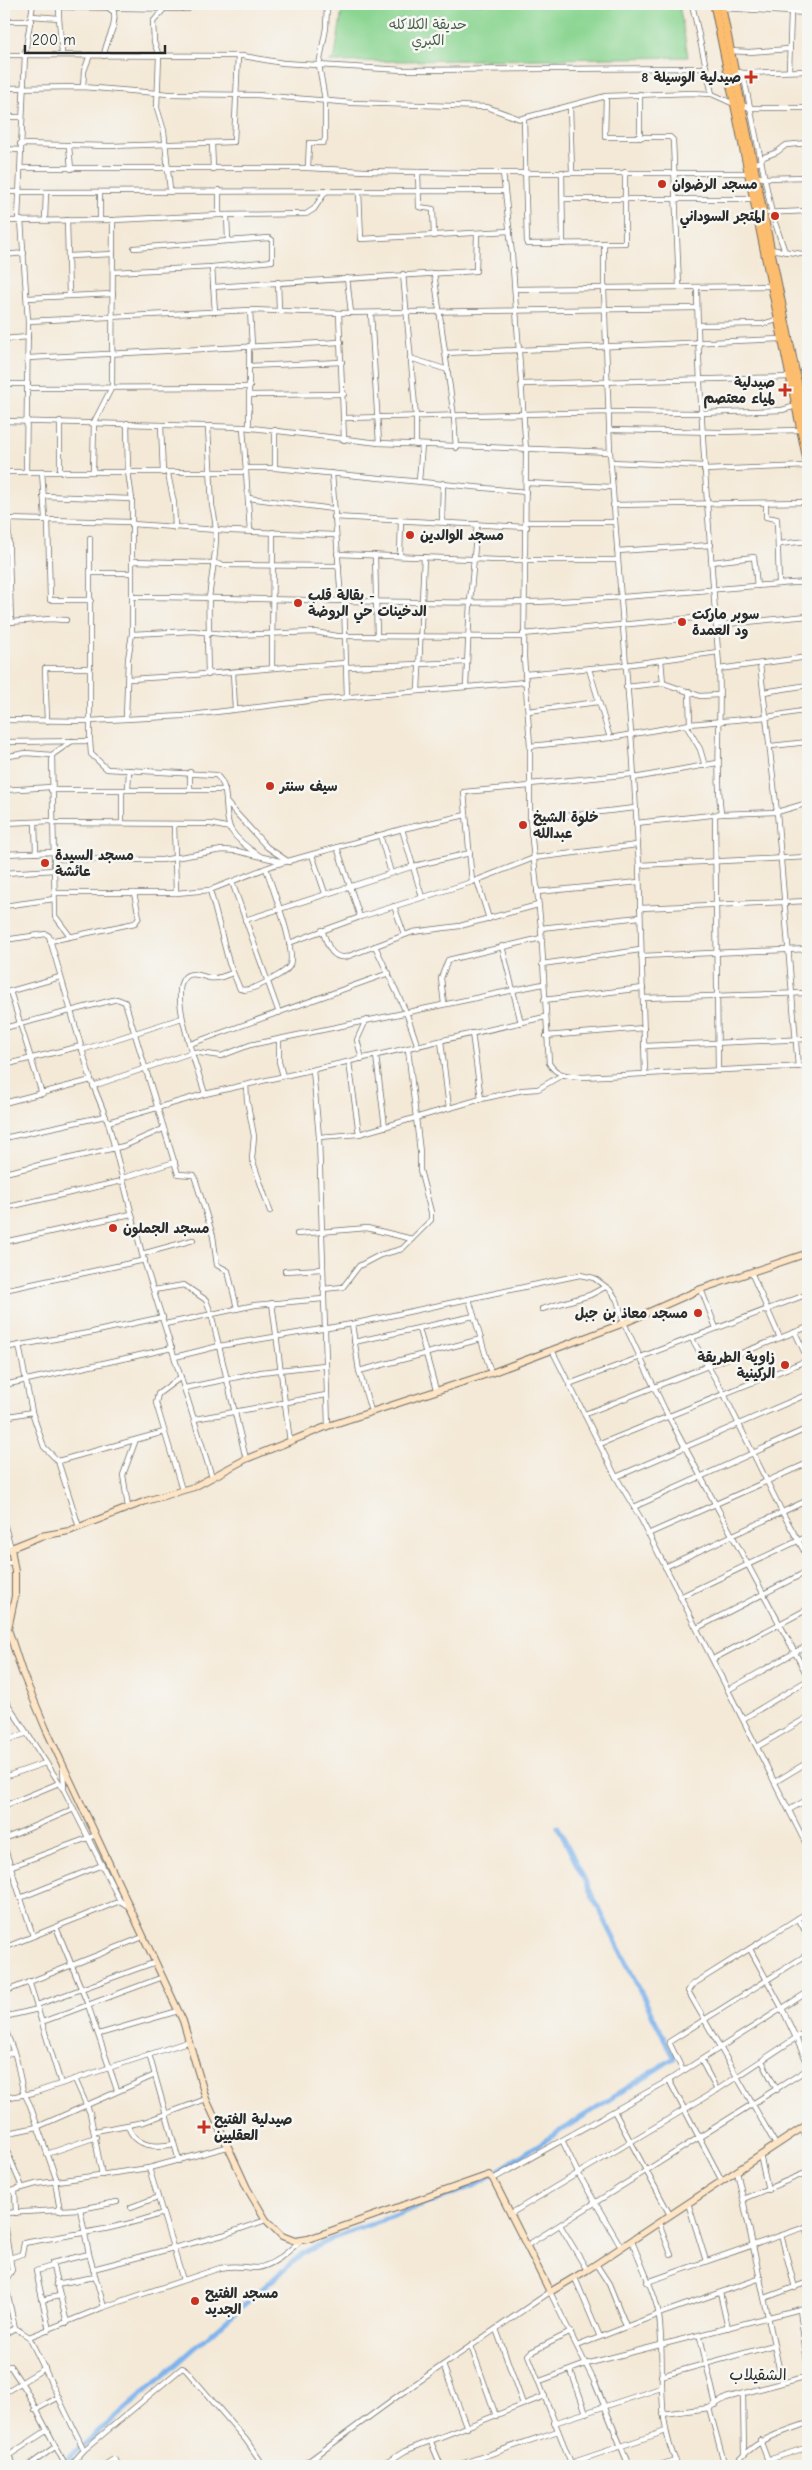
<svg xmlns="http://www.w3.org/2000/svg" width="812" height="2470" font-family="'Comic Neue','Playpen Sans Arabic',sans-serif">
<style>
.green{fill:#8bd592;stroke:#5b805e}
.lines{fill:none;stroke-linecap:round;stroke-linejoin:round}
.canal{stroke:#7eb3ec;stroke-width:5}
.street-casing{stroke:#716e67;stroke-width:6}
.secondary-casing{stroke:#716e67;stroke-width:8}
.primary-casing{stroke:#716e67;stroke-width:9}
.street{stroke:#fff;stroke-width:4.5}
.secondary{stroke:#fee5c5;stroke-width:6}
.primary{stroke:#fcbd6e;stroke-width:7}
.poi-dot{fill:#c8321e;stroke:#f6f6f2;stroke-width:2}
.labels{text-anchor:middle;stroke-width:5;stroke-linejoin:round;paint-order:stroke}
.park-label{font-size:14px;fill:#485e4a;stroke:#f6f6f2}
.poi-label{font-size:14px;font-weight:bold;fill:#2b2b2b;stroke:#f6f6f2;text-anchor:start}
.quarter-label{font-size:16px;fill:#2b2b2b;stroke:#f6f6f2}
</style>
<rect width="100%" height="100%" fill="#f6f6f2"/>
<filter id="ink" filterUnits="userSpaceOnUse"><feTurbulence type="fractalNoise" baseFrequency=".02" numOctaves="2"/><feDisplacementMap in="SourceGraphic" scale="10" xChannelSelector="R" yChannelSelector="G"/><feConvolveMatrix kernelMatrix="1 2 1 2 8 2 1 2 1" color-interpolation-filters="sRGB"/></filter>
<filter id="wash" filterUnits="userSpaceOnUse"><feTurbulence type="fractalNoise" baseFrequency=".0096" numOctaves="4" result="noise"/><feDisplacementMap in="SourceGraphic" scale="20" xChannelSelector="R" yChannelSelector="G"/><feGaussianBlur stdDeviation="1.12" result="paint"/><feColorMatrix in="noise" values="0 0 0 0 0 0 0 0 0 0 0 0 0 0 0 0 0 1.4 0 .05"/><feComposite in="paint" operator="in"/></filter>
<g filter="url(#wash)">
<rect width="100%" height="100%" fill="#f4e9d7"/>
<path class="green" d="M343 4H679L688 57 329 62 335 56Z"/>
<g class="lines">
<path class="canal" d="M60 2466 302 2254 331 2239 474 2186 674 2058 558 1827"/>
</g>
</g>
<g filter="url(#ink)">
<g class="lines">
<g class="street-casing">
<g id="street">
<path d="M168 4 153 22 154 42 159 56 157 108 164 131 170 190"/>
<path d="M692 4 712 94"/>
<path d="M59 7 188 9"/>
<path d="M722 8 808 13"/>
<path d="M32 16 59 18V4"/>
<path d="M59 18 62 54"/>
<path d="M4 21H31"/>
<path d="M730 51 749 52 789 49"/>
<path d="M4 55 243 56 283 63 403 70 705 68"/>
<path d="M104 56C105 41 117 28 114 12L110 9"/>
<path d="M734 71 743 73 808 71"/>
<path d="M789 71 791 13"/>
<path d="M807 71 808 81"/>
<path d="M743 73 772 214 785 252"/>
<path d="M83 87 84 71 90 55"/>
<path d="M4 88 83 87 169 94 257 95 353 103 487 107 520 119 606 96 691 93 712 94 734 104"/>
<path d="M606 96 605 137H670L673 140 679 287"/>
<path d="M741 105 751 108H808"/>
<path d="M570 106 572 172"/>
<path d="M4 117H22"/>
<path d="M524 119 527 244 625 243V172"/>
<path d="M640 138V94"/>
<path d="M212 143 213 169"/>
<path d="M20 144 110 146 234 142 238 56"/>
<path d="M69 146 71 169"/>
<path d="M4 149 20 150"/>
<path d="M752 161 758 163 764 157 777 152 786 145 808 143"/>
<path d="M21 168H308L365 171 472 173H748"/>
<path d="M308 168 309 143H323L325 139V100L319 65 326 28 327 4"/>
<path d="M418 172 419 207 433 209 434 236"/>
<path d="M562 172 563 244"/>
<path d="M503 173 512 254 526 450 524 657 530 746V820L541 928 549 1063C556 1076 569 1076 583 1077L808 1066"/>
<path d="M755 176 764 178 808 177"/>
<path d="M219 190V215"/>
<path d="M359 191 361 239 510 231"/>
<path d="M4 192 504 191"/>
<path d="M563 199H753"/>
<path d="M762 213 808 211"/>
<path d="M227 215 228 241"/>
<path d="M18 220 25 54 33 4"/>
<path d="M21 220 28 321 26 471"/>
<path d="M45 220 46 192"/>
<path d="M67 220 69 295"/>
<path d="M100 220V192"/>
<path d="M4 221 113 220 219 215 306 214 314 209 326 191"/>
<path d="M604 245V288L610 452 633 760 639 865 645 1074"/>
<path d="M770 249 808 255"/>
<path d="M4 255 24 253"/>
<path d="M69 256 113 254"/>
<path d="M212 267 215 312"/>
<path d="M113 272 212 267 272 261V240L269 238 134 248"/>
<path d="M434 273 454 417 456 448"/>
<path d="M403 274 416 417V445"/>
<path d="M347 278 351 313"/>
<path d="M278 282 279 309"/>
<path d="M213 287 476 271 477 233"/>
<path d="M697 288C699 414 710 540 719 666 722 716 715 763 721 814"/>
<path d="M515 289 771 286"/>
<path d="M27 298 113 294"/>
<path d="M250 310 252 346"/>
<path d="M339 313 344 440"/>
<path d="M371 313 379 443"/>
<path d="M28 321 250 310 339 313 697 308"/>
<path d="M698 325 763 324 780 319"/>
<path d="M4 339 28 337"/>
<path d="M249 346V427"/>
<path d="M445 353 782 339"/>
<path d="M28 358 341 342"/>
<path d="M410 358 448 370"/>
<path d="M249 366 342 362"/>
<path d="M4 384H28"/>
<path d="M522 384 790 377"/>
<path d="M28 388 250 387"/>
<path d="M250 395 344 394"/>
<path d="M344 418 609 412 700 413 782 410 796 406"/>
<path d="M4 421 243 427 250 531"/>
<path d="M60 421V471"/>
<path d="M161 425 163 473"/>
<path d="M208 427 212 506C221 537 212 568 209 599 208 610 209 622 209 634"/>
<path d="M243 427 379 443 610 452"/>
<path d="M610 430 720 432 801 430"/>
<path d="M611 462 704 466"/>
<path d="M246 468H275L526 492"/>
<path d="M275 468V430"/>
<path d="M704 470 808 466"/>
<path d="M42 471 45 518"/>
<path d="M4 472H246"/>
<path d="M93 472 94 422 112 387 113 220"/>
<path d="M332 473 341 601"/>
<path d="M168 474 174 503 175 528"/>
<path d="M419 481 422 445"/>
<path d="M526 483 612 487"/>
<path d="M4 494V519"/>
<path d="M43 496 132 499"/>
<path d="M248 498 333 509"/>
<path d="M766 503V517L777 519 779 584"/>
<path d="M613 505 808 502"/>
<path d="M334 517 527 527"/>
<path d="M4 519 132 522"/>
<path d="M8 519 11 622"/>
<path d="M48 520 50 600H91"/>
<path d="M442 522 443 483"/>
<path d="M527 522H615"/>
<path d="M132 524 231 531 335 535"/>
<path d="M779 544 808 541"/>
<path d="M617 551 711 545"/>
<path d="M337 554 498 560H618"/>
<path d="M375 555 377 637"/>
<path d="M400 556 401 520"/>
<path d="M132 561 215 563 221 565 339 566"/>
<path d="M712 562 754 557 757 586"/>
<path d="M90 573H132"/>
<path d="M132 597C263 597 394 605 525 602 620 600 714 588 808 582"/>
<path d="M344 601 347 697"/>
<path d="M10 622 50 619 66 620"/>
<path d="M716 625 808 616"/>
<path d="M132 634 193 631 234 635 315 632 337 636 523 637"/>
<path d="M207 634 208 675"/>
<path d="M523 634 715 616"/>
<path d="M661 660 663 683"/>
<path d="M760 664 777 812 798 1067"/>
<path d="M272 667 273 532"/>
<path d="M347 667 467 662"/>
<path d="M589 669 610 738"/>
<path d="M719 669 808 657"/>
<path d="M233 672 235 709"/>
<path d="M525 674 625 665 718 652"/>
<path d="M128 679C201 676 273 667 346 663"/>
<path d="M466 686 470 602 477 524"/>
<path d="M626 687 663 683 700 696 719 695"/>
<path d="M418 691 424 557"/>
<path d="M689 691 690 724"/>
<path d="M764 692 808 685"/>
<path d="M4 698 5 623"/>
<path d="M528 711 598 702"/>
<path d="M126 718 128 659 132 634V499L128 472 127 423"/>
<path d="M4 720 89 721 183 716 316 700 525 682"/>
<path d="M47 721 45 668H89"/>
<path d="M686 725 700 749 705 766"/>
<path d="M90 741 91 754 107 769 216 775C232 788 222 813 231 830 238 841 249 849 260 856"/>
<path d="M4 742 90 741V538"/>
<path d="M530 746 610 738 690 724 767 717 808 710"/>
<path d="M771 746 808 742"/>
<path d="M52 755 55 916 70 936"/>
<path d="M4 757 26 753 52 755 72 741"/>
<path d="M190 772V789"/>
<path d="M634 778 717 763"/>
<path d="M530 784 633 774"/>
<path d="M4 790 51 787"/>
<path d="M51 790H225"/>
<path d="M128 790 129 770"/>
<path d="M122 791V823"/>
<path d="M227 803 267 847 289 862"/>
<path d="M715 815 718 1071"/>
<path d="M530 820 635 808"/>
<path d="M35 822 36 853"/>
<path d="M4 823 53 821"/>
<path d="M53 823 211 824 230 828"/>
<path d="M636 823 721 814 777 812 808 803"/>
<path d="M174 824 176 893"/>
<path d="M402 829 422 897"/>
<path d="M380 835 391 873"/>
<path d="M337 847 360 917"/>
<path d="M4 854 54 852"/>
<path d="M312 855 325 893"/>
<path d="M55 859 162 860 222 850 237 851 284 862"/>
<path d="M639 865 808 857"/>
<path d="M4 873 55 870"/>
<path d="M477 880 489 919"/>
<path d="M232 882 279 1013"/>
<path d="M472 882 464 792 530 786"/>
<path d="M210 890 229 963 240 989C248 992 261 985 268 981 275 977 287 972 290 965 296 947 272 888 266 868"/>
<path d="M537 892 639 882"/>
<path d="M54 893H176L210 890 274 865 402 829 466 815"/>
<path d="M4 906 54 899"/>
<path d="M394 906 404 934"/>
<path d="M640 908 808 901"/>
<path d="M245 920 414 866 470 853"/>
<path d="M541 928 640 917"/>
<path d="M322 930C327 942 330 959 346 957L413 932 460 926 538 905"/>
<path d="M4 940 46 934 49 936 91 1080 108 1122 142 1254 212 1477"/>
<path d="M50 941 135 923 139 917 134 893"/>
<path d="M289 943 360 917 472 882 534 858 637 845"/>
<path d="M375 946 406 1012 418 1047"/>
<path d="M502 946 521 1023"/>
<path d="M641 956 808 949"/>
<path d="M542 964 640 950"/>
<path d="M10 991 42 1094"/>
<path d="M4 993 60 977"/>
<path d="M643 998 808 993"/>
<path d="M544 1000 643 988"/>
<path d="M444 1004 441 978 448 960 541 938"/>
<path d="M4 1028 117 999 125 1002 178 1174 194 1175 213 1236 217 1265 228 1271 237 1308"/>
<path d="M472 1033 481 1099"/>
<path d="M546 1036 644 1028"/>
<path d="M279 1041V1062L283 1076"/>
<path d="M441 1041 449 1108"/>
<path d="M190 1044 389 973"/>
<path d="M644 1046 808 1039"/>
<path d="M82 1050 182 1018"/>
<path d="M376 1056 385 1127"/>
<path d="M362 1059 357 1040 366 1020"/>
<path d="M349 1062 359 1134"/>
<path d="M4 1065 81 1046"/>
<path d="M313 1070 319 1137 328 1426"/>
<path d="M246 1085 247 1100 254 1136 252 1159 270 1211"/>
<path d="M93 1086 193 1052 221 1056 250 1045 543 984"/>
<path d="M205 1094C200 1075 164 985 188 975 195 972 203 977 210 978 218 979 225 976 232 973"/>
<path d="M4 1103 91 1080"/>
<path d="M108 1122 205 1094 545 1017"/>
<path d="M319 1137 359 1134 481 1099 523 1090 538 1089 562 1075"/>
<path d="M4 1138 105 1116"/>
<path d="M4 1173 124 1146 163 1129"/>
<path d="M122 1178 175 1162"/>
<path d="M4 1208 122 1181"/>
<path d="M297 1234 367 1228 412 1239"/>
<path d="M4 1242 131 1214"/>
<path d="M142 1254 193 1240"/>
<path d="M285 1271 323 1269"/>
<path d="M751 1272 780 1338"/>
<path d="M323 1289 343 1287 359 1266 380 1255 402 1249 431 1220V1212L420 1170V1152L408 1049"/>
<path d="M701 1289 716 1328"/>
<path d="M4 1290 145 1260"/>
<path d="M154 1290 184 1285 206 1300 211 1313 246 1459"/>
<path d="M469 1299 491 1373"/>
<path d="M272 1303 290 1442"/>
<path d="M542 1309 590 1295 605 1287"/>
<path d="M165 1324 255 1305 323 1299"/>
<path d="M352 1324 359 1371 371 1411"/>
<path d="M419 1329 436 1390"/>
<path d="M795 1332 808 1360"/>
<path d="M691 1337 724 1394 782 1512 808 1558"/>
<path d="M354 1342 474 1316"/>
<path d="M19 1345 32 1412 44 1447 58 1461 79 1527"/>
<path d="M4 1348 88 1333 163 1317"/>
<path d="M552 1350 616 1477 641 1519 808 1848"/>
<path d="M175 1357 219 1346 352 1324 580 1275 594 1278 610 1290 617 1300 624 1323 665 1410 808 1677"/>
<path d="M359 1371 481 1339"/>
<path d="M181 1377 158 1394 156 1403 182 1490"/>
<path d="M569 1384 808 1294"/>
<path d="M4 1385 172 1348"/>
<path d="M185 1388 261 1372 325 1365"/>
<path d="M585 1414 808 1327"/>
<path d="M4 1417 32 1412"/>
<path d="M195 1419 326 1395"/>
<path d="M600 1444 808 1360"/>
<path d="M58 1461 164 1432"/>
<path d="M616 1477 808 1394"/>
<path d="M128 1507 123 1475 135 1442"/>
<path d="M634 1507 808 1428"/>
<path d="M4 1523 11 1548"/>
<path d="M648 1534 808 1463"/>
<path d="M4 1563 14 1562"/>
<path d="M665 1567 808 1500"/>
<path d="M680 1597 808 1536"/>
<path d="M4 1624 10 1619"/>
<path d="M697 1628 808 1571"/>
<path d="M713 1659 808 1609"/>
<path d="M728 1690 808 1645"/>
<path d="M4 1698 64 1790 120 1901 129 1907"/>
<path d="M743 1719 808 1680"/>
<path d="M4 1741 28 1733"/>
<path d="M757 1747 808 1717"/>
<path d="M63 1767 64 1789"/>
<path d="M4 1777 45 1763"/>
<path d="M775 1782 808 1762"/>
<path d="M4 1806 59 1783"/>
<path d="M789 1810 808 1799"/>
<path d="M4 1839 74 1809"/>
<path d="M4 1846 33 1936"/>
<path d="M4 1869 96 1835"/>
<path d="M20 1898 102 1865"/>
<path d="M798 1918 808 1936"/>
<path d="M56 1927 88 2005 117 2090"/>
<path d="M4 1948 120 1901"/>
<path d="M750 1949 782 2008 808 2064"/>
<path d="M4 1975V2002"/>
<path d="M29 1981 61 2084"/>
<path d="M4 1992 143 1937"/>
<path d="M37 2005 156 1962"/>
<path d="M4 2017 38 2009"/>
<path d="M42 2022 163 1977"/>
<path d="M4 2026 16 2058 23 2091 30 2105 57 2181"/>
<path d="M99 2034 178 2011"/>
<path d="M149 2054 179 2161"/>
<path d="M4 2055 13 2052"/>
<path d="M701 2060 717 2090"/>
<path d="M762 2061 777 2090"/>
<path d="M683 2071 669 2042 808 1954"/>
<path d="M75 2079 90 2113 102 2175"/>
<path d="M669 2080 722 2181"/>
<path d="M4 2098 33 2093 190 2041"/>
<path d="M614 2111 670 2215"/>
<path d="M128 2126C135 2147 155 2148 174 2144"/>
<path d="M802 2128 808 2143"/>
<path d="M95 2131 144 2122 206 2099"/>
<path d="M4 2134 37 2127 155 2075"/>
<path d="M563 2142 578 2173 621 2247"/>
<path d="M4 2144 22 2187"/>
<path d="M776 2145 688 1991 692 1985 808 1912"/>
<path d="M47 2154 96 2137"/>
<path d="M760 2155 768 2190"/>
<path d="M149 2168 183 2280"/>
<path d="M737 2171 782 2382"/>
<path d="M493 2179 669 2080 808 1992"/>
<path d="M55 2181 60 2211"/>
<path d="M15 2191 16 2213"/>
<path d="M4 2193 36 2184 149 2168 227 2147"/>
<path d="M743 2199 808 2172"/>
<path d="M688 2203 706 2261"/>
<path d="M131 2207 158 2197"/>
<path d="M80 2209 89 2254 104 2307"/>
<path d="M4 2213 80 2209 117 2202"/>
<path d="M510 2214 717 2090 808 2030"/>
<path d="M659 2223 671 2254"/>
<path d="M4 2224 12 2270 4 2283"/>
<path d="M560 2225 587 2270"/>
<path d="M805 2227 808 2235"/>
<path d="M781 2235 795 2288"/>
<path d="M632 2241C639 2260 657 2297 659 2316 666 2367 654 2418 678 2466"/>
<path d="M526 2246 808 2069"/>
<path d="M4 2260 22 2254 24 2243C72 2234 116 2230 163 2213"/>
<path d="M596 2264 609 2284 626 2326"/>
<path d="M93 2269 223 2235 266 2220"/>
<path d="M575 2278 600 2337"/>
<path d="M647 2282 808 2226"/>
<path d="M5 2283 15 2328 29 2337 104 2307 220 2268C237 2264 242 2268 256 2268 272 2267 289 2251 300 2241"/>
<path d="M56 2284 95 2277"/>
<path d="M720 2293 728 2328"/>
<path d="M765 2298 808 2282"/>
<path d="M42 2300 59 2296"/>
<path d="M800 2309 808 2370"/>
<path d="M67 2323 52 2263 89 2254"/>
<path d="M496 2329 523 2404"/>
<path d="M49 2330 36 2271 52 2266"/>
<path d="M571 2332 531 2352 528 2355 571 2463"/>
<path d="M4 2334 15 2328"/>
<path d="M29 2337 84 2450 70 2466"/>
<path d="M700 2337 716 2405"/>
<path d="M471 2346 496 2416"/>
<path d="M577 2346 659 2314 761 2278"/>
<path d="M443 2365 467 2428"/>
<path d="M4 2368 10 2366 26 2390 66 2466"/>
<path d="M571 2371 586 2413"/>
<path d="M661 2376 774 2345"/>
<path d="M540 2381 586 2364 808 2307"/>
<path d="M4 2393 45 2368"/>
<path d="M743 2394 744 2454"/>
<path d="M709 2408 725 2466"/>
<path d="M35 2410 59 2397"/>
<path d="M663 2414 709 2408 726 2398 808 2376"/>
<path d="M554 2423 661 2388"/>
<path d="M760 2440 770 2466"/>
<path d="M431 2442 441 2466"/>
<path d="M4 2449 15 2466"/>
<path d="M84 2450 182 2368 186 2370 246 2440 264 2466"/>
<path d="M8 2456 46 2431"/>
<path d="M768 2460 808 2447"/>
<path d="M28 2466 55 2447"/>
<path d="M103 2466 114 2459 120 2466"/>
<path d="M302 2466 399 2395 550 2292 594 2381 629 2466"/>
<path d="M381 2466 405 2451 545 2396"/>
<path d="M455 2466 558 2431"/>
<path d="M562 2466 666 2431"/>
<path d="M657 2466 675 2460"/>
<path d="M734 2466C755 2439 777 2434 808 2423"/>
</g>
</g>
<g class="secondary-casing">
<path id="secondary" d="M808 1253 701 1289 624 1323 491 1373 328 1426 246 1459 194 1487 146 1501 69 1531 41 1536 11 1548 15 1572V1596L8 1629 22 1672 46 1729 183 2021 206 2099 247 2188 266 2220 282 2236 295 2241 308 2239 489 2175 493 2179 550 2292 587 2270 808 2124"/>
</g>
<g class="primary-casing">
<g id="primary">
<path d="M714 4 808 465"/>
<path d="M721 4 808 434"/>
</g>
</g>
<use href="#street" class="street"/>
<use href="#secondary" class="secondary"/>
<use href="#primary" class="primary"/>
</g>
</g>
<g class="poi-dot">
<path d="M748.5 69.5h5v5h5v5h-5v5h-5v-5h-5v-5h5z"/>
<circle cx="662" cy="184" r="5"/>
<circle cx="775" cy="216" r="5"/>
<path d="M782.5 382.5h5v5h5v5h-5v5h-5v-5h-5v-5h5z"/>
<circle cx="410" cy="535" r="5"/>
<circle cx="298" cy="603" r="5"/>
<circle cx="682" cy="622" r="5"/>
<circle cx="270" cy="786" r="5"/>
<circle cx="523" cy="825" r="5"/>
<circle cx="45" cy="863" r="5"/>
<circle cx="113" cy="1228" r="5"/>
<circle cx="698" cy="1313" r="5"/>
<circle cx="785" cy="1365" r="5"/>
<path d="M201.5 2119.5h5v5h5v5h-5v5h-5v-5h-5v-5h5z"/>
<circle cx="195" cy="2301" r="5"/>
</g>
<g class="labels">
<g class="park-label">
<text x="428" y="29">حديقة الكلاكله<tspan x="428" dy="16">الكبري</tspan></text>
</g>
<g class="poi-label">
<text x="741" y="82" text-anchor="end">صيدلية الوسيلة 8</text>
<text x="672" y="189">مسجد الرضوان</text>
<text x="765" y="221" text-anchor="end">المتجر السوداني</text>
<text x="775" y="387" text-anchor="end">صيدلية<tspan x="775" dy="16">لمياء معتصم</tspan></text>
<text x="420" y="540">مسجد الوالدين</text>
<text x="308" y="600">بقالة قلب -<tspan x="308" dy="16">الدخينات حي الروضة</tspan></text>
<text x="692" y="619">سوبر ماركت<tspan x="692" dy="16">ود العمدة</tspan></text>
<text x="280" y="791">سيف سنتر</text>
<text x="533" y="822">خلوة الشيخ<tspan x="533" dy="16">عبدالله</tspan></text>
<text x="55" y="860">مسجد السيدة<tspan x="55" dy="16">عائشة</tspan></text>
<text x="123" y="1233">مسجد الجملون</text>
<text x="688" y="1318" text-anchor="end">مسجد معاذ بن جبل</text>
<text x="775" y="1362" text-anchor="end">زاوية الطريقة<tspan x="775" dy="16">الركينية</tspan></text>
<text x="214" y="2124">صيدلية الفتيح<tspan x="214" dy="16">العقليين</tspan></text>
<text x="205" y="2298">مسجد الفتيح<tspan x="205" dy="16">الجديد</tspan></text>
</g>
<g class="quarter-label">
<text x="758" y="2380">الشقيلاب</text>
</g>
</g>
<rect width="812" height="2470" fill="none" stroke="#f6f6f2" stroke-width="20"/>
<path d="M25 45v8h140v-8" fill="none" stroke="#2b2b2b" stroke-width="2.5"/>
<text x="32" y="45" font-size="15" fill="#2b2b2b" stroke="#f6f6f2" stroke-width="4" paint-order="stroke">200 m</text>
</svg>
